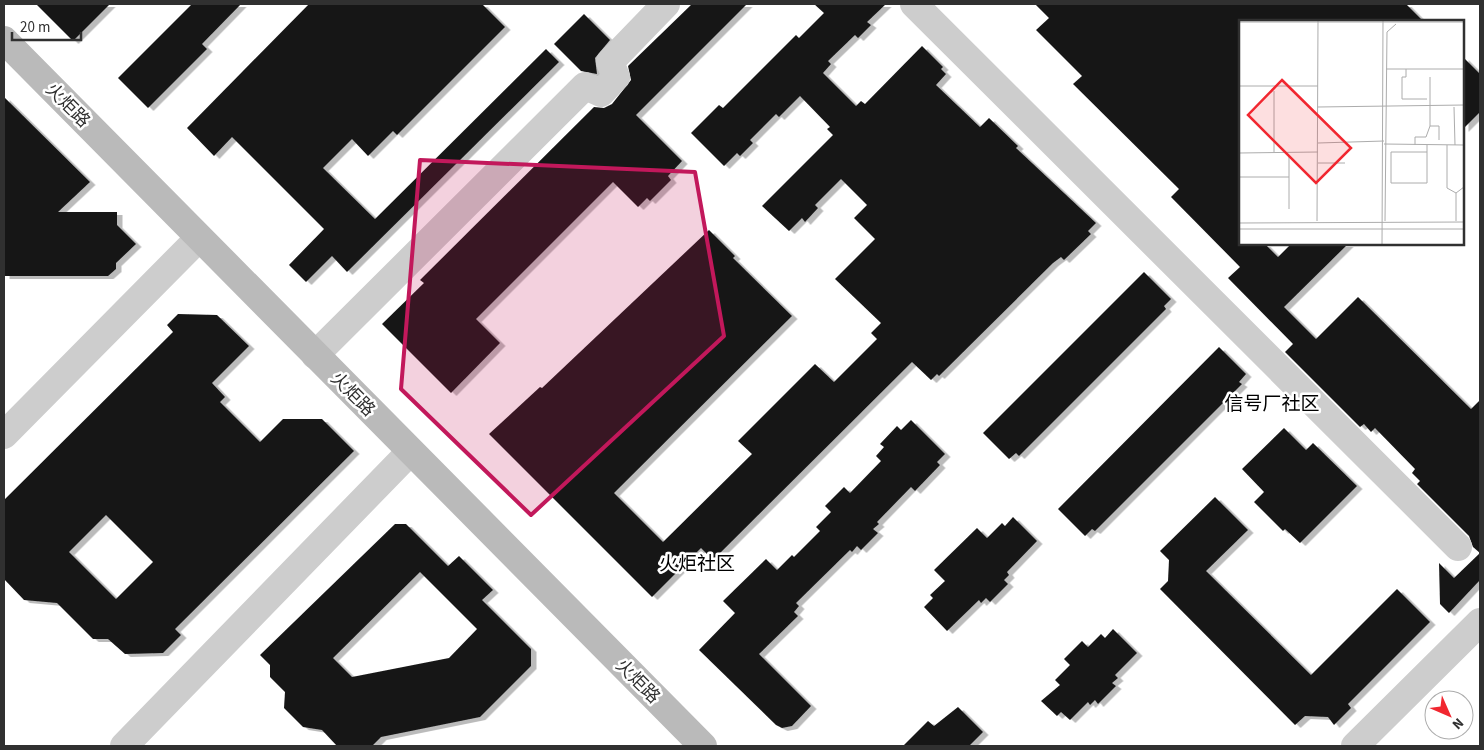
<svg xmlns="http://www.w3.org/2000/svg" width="1484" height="750" font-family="'Source Sans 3','Noto Sans SC',sans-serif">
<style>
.building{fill:#171717;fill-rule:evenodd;filter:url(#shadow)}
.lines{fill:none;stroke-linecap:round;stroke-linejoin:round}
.street{stroke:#cdcdcd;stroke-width:28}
.secondary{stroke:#bababa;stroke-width:28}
.marked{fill:#c2185b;fill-opacity:0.2;stroke:#c2185b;stroke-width:4;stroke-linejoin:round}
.labels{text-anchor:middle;stroke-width:5;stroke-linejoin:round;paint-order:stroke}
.street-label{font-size:18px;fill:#303030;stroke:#fff}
.neighbourhood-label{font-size:19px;fill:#000;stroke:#fff}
.inset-road{fill:none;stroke:#acacac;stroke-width:1}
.view{fill:#f12730;fill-opacity:0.15;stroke:#f12730;stroke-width:2.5}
.inset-edge{fill:none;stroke:#303030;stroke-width:2.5}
</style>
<defs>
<filter id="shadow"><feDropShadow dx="5.5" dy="3" stdDeviation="0" flood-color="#0004"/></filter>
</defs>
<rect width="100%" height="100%" fill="#fff"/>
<g class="building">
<path d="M36 4H110L73 41Z"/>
<path d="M192 4H241L202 44 207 49 148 108 118 78Z"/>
<path d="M309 4H482L505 27 397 135 393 131 368 156 352 139 323 168 375 219 546 49 559 62 347 272 332 256 306 282 289 265 324 229 232 137 214 156 187 128Z"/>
<path d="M692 4H747L636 115 682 161 668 176 671 180 650 201 647 198 638 207 613 182 476 319 500 343 451 393 382 324 424 283 420 280 594 107 604 108 612 104 631 80 628 66Z"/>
<path d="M814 4H886L867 22 871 25 858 38 855 35 828 61 831 64 823 73 856 106 861 101 865 104 922 46 943 67 941 69 946 74 936 85 980 127 989 118 1018 146 1016 148 1096 223 1088 231 1091 234 1064 260 1061 257 1053 263 939 376 937 374 931 380 912 362 713 560 701 548 652 597 489 434 540 387 542 388 709 230 735 256 733 258 792 316 614 493 663 542 752 454 738 441 815 364 834 382 877 339 871 333 881 323 835 279 875 239 854 218 867 205 841 179 815 205 818 208 805 222 802 218 789 231 762 206 833 135 827 129 830 127 800 96 779 117 776 114 750 140 753 143 740 156 737 153 724 166 691 133 719 105 723 108 796 35 799 38 824 13Z"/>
<path d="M1035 4H1406L1423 21H1240V244H1265L1278 257 1291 244H1348L1284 307 1316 339 1358 297 1471 409 1480 400V580L1449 613 1440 604 1439 563 1454 578 1480 553 1473 547 1469 536 1417 484 1420 481 1412 473 1415 469 1375 428 1371 432 1364 424 1360 427 1285 352 1293 344 1228 278 1240 267 1171 197 1179 189 1073 84 1082 76 1036 30 1049 18Z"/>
<path d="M584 14 610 40 595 58 597 74 581 71 554 44Z"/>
<path d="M1463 57 1480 74V112L1463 129Z"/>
<path d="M4 97 90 182 58 212H117V225L136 244 116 263V269L108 276H4Z"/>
<path d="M1144 272 1171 299 1164 306 1166 309 1019 456 1016 453 1009 459 983 433Z"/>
<path d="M178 314 217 315 249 346 212 383 225 397 220 402 260 442 283 419H322L354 451 175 629 181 635 163 653 125 654 108 639H93L57 603 24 600 4 579V500L173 332 167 325ZM106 515 153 562 116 599 69 552Z"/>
<path d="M1219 347 1246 374 1239 382 1242 384 1095 531 1092 529 1085 536 1058 509Z"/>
<path d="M911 420 945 454 937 462 940 465 915 491 911 487 877 522 879 524 873 529 878 533 861 550 857 546 852 552 850 550 796 603 799 606 794 612 798 616 759 654 811 706 792 726 782 728 776 725 699 650 735 613 723 601 766 559 777 570 792 555 794 557 820 531 816 527 831 512 825 506 844 487 850 493 881 461 876 456 884 447 880 444 897 426 901 430Z"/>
<path d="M1284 428 1306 450 1313 443 1357 486 1300 543 1285 529 1283 531 1254 502 1264 492 1242 469Z"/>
<path d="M1215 497 1248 530 1206 571 1311 675 1397 589 1430 622 1348 704 1351 708 1334 725 1328 717 1305 716 1295 725 1160 589 1168 581 1169 560 1160 551Z"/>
<path d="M1013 517 1037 541 1007 572 1009 575 1004 580 1008 584 990 602 986 598 981 603 979 600 947 631 924 607 933 598 930 595 945 581 934 570 977 528 987 538 1002 523 1005 526Z"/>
<path d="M395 524H406L448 566 459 556 493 590 482 600 531 649V666L480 717 381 737 372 746H337L322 730 303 727 284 708 285 692 270 677V665L260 655ZM420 572 477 629 449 658 352 677 333 658Z"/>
<path d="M1113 629 1137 653 1115 675 1118 678 1112 683 1116 686 1098 704 1095 700 1090 705 1088 702 1070 720 1061 712 1057 716 1041 701 1060 685 1055 680 1070 665 1064 659 1082 641 1088 647 1101 634 1105 638Z"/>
<path d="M958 707 983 732 969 746H903L928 721 934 726Z"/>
</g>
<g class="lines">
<g class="street">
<path d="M914 4 1458 547"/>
<path d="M315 355 585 86 601 93 616 77 610 62 666 4"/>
<path d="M4 435 199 238"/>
<path d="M124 746 410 452"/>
<path d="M1355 746 1480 622"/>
</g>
<path class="secondary" d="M4 40 703 746"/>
</g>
<path class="marked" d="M420 160 695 172 724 336 531 515 401 389Z"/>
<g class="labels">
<g class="street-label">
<text transform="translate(68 105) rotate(45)" y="6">火炬路</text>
<text transform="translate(353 394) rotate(45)" y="6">火炬路</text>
<text transform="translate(638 681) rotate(45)" y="6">火炬路</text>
</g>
<g class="neighbourhood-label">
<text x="1272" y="410">信号厂社区</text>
<text x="697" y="570">火炬社区</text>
</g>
</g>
<g transform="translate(1239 20)">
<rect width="225" height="225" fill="#fff"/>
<path class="inset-road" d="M0 2H225M147 49H225M167 49V57H163V79H188M0 66H79M35 71V132M79 87 225 85M215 87 216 125M191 106H200V120M79 123 145 121M145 124 225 125M176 125V117H187L191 106V57M188 125V163H152V132H188M208 125V168L217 173 225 167M0 133 79 132M50 136V189M0 141V182M79 143H106M1 157H50M78 201 79 1M146 201 148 12 157 4M217 201V173M0 203 225 202M0 209H225M143 225 144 0"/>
<path class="view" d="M43 60 112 128 77 163 9 95Z"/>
<rect width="225" height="225" class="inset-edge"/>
</g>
<rect width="1484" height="750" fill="none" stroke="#303030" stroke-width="10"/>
<g transform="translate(1449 715) rotate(135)"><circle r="24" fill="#ffffff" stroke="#acacac"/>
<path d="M0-4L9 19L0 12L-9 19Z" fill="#f12730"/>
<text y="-8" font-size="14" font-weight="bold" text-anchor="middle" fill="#303030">N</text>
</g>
<path d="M12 32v8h69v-8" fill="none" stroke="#303030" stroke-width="2.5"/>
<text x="20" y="32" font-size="15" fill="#303030" stroke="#ffffff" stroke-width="4" paint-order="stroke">20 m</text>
</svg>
